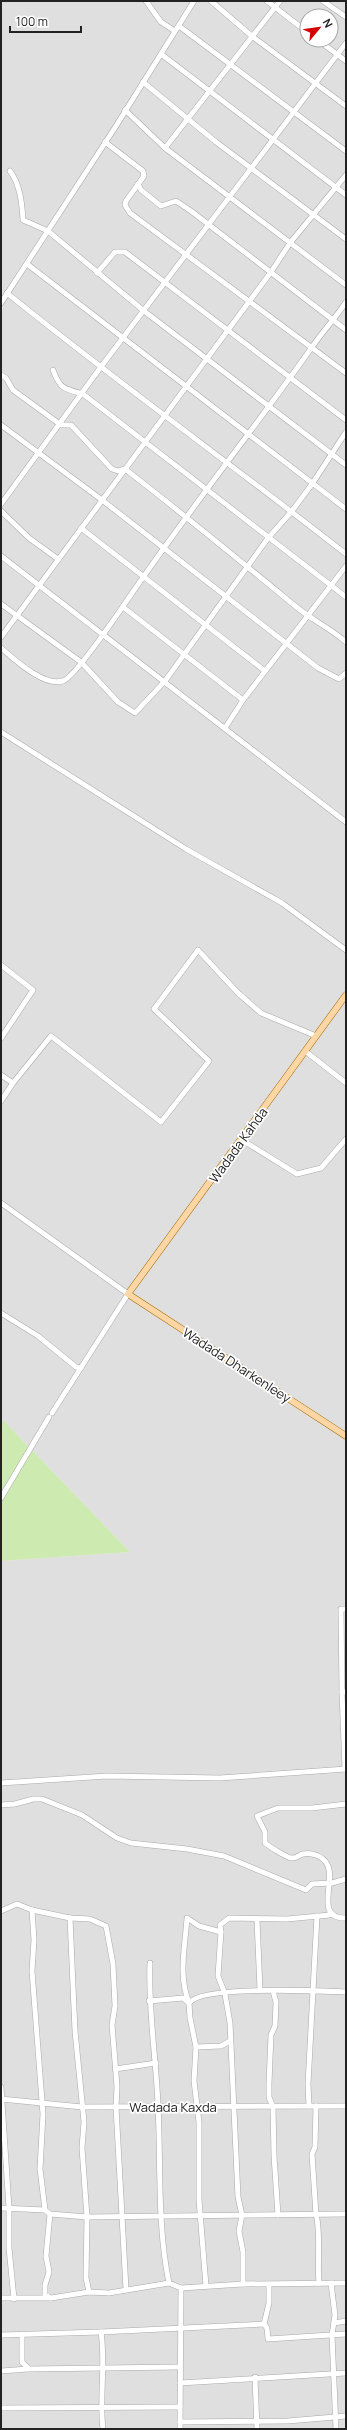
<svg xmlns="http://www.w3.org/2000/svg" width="347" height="2430" font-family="Manrope,sans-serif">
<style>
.residential{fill:#e0dfdf;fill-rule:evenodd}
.grass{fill:#cdebb0}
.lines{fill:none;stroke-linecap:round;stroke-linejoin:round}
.minor-casing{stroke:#a9a9a9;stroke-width:6}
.major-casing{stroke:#a06b00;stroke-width:7}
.minor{stroke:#fff;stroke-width:5}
.major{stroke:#fcd6a4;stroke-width:6}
.labels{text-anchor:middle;stroke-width:3.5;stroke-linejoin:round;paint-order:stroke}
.street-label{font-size:13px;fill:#222;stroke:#fff}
</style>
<rect width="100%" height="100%" fill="#f2efe9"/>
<path class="residential" d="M1 1H346V2429H1V1561L130 1552 1 1418ZM307 16H331V40H307Z"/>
<path class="grass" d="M1 1418 130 1552 1 1561Z"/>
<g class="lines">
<g class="minor-casing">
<g id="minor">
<path d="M146 1 161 22 175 31"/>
<path d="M211 1 253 37 346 106"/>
<path d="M267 1 307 32"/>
<path d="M323 1 346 17"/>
<path d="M179 26 346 151"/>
<path d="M318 40 346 61"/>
<path d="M161 54 346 195"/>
<path d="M143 82 216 142 346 239"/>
<path d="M125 110 165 148 346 285"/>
<path d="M105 142 143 171 144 176 126 201 125 205 130 213 346 373"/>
<path d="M165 148 280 1"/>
<path d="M10 171C20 184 22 203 23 220L48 231 144 311 346 465"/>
<path d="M138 184 141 190 161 206 176 201 191 211 346 330"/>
<path d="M27 264 346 509"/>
<path d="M97 273 115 252H125L346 420"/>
<path d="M7 293C118 383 234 466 346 554"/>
<path d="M1 303 116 126 194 1"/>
<path d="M53 370C60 389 64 389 83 394L346 597"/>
<path d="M1 375 6 378 13 390 61 425H71L112 469 118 471 125 469C182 513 238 559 294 605 310 619 330 628 346 642"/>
<path d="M1 425 102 500 318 668 339 679 346 673"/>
<path d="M1 504 100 368 346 43"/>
<path d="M1 511 29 538 58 559"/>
<path d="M81 528 265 671"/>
<path d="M1 556 346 822"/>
<path d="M1 604 81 662 118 702 135 713 165 681 268 538 292 511 312 484 346 432"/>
<path d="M123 607 243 700"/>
<path d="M1 637 271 272 290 243 346 175"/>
<path d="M1 648C15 660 44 687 63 681 75 677 119 612 128 599 186 514 250 434 310 350 321 333 335 319 346 302"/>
<path d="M225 728 243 700 346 566"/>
<path d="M1 732 186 849 282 903 346 950"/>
<path d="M1 965 33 990 1 1038"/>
<path d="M305 1051 346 1083"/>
<path d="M1 1075 13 1083 51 1036 161 1122 209 1061 154 1009 198 950 238 993 261 1013 316 1036"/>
<path d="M1 1101 13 1083"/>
<path d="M242 1140 297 1174 321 1168 346 1139"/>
<path d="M1 1203 128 1294 52 1413"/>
<path d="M1 1313 38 1336 76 1367 81 1368"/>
<path d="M1 1498 49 1417"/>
<path d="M346 1609H341L342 1692H346"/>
<path d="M342 1692 345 1769"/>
<path d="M1 1783 107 1776 220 1778 346 1769"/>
<path d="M346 1804 312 1808H278L257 1816 265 1832V1843C270 1847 286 1857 291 1858 296 1859 299 1855 303 1854 311 1852 323 1856 327 1864 337 1880 313 1919 346 1918"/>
<path d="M1 1805 15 1804 33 1799H42L82 1815 117 1838 131 1843 187 1849 224 1856 306 1890 312 1884 332 1883 346 1879"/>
<path d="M32 1910 34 1940 32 1971 43 2114 40 2169 45 2210"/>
<path d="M1 1911 17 1904 32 1910 70 1918 75 2031 84 2122 82 2148 87 2217 86 2278 89 2292"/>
<path d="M70 1918 90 1919 106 1926 113 1964 115 2006 112 2025 117 2086 116 2107 126 2289"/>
<path d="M257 1920 260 1990"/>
<path d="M221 1932 220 1925 229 1918 287 1919 330 1915V1913"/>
<path d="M150 1963C148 2010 156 2057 158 2105 161 2164 157 2225 169 2283L181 2288 180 2429"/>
<path d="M273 1991 276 2002 275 2026 271 2035 269 2083V2097L273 2107 274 2156 278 2215"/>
<path d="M149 2001 183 1998 189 2003C178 1975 185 1948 187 1918L199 1926 221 1932 218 1976 225 1994 230 2023 238 2197 242 2215 239 2231 243 2252V2284"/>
<path d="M196 2047 221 2046 230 2041"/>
<path d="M115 2069 156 2063"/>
<path d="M1 2087 9 2208V2248L14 2299"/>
<path d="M1 2099 82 2107 346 2106"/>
<path d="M309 2106 308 2084 317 1916"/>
<path d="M316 2106 315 2147 312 2154 316 2215C321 2229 317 2265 319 2283"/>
<path d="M1 2208 45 2210 50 2214 87 2217 346 2214"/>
<path d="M50 2214 46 2256 49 2272 45 2285V2295L51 2298 89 2292 109 2293 169 2283"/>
<path d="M331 2283 335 2315 332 2335 336 2429"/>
<path d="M269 2285V2303L264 2324 267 2328 268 2339 346 2334"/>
<path d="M206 2286 199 2200V2122L194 2081 196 2047 190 2018 189 2003C201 1985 321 1991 346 1992"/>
<path d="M181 2288 243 2284 346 2283"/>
<path d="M1 2298H50"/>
<path d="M334 2323 346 2321"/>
<path d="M101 2332C106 2365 99 2397 103 2429"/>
<path d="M22 2334V2362L29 2369 180 2367"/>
<path d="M1 2335 101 2332 264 2324"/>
<path d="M1 2371 28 2369"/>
<path d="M255 2377 257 2429"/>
<path d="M180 2383 346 2373"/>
<path d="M1 2408 180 2407"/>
<path d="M180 2422 288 2421 346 2416"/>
</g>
</g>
<g class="major-casing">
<path id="major" d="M346 995 128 1294 346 1436"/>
</g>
<use href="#minor" class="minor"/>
<use href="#major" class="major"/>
</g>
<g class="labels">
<g class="street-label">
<text transform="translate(238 1145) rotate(-54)" y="5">Wadada Kahda</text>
<text transform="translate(237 1365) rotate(33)" y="5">Wadada Dharkenleey</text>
<text x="173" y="2112">Wadada Kaxda</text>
</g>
</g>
<rect width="347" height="2430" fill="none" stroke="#222222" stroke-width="4"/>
<g transform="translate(319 28) rotate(61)"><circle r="19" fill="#ffffff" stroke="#a7a7a7"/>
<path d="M0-3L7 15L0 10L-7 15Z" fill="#d40000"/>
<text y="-6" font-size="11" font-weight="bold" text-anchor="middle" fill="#222222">N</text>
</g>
<path d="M10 26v6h71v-6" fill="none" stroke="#222222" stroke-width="2"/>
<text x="16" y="26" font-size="12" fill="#222222" stroke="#ffffff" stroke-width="3" paint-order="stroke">100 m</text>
</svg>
